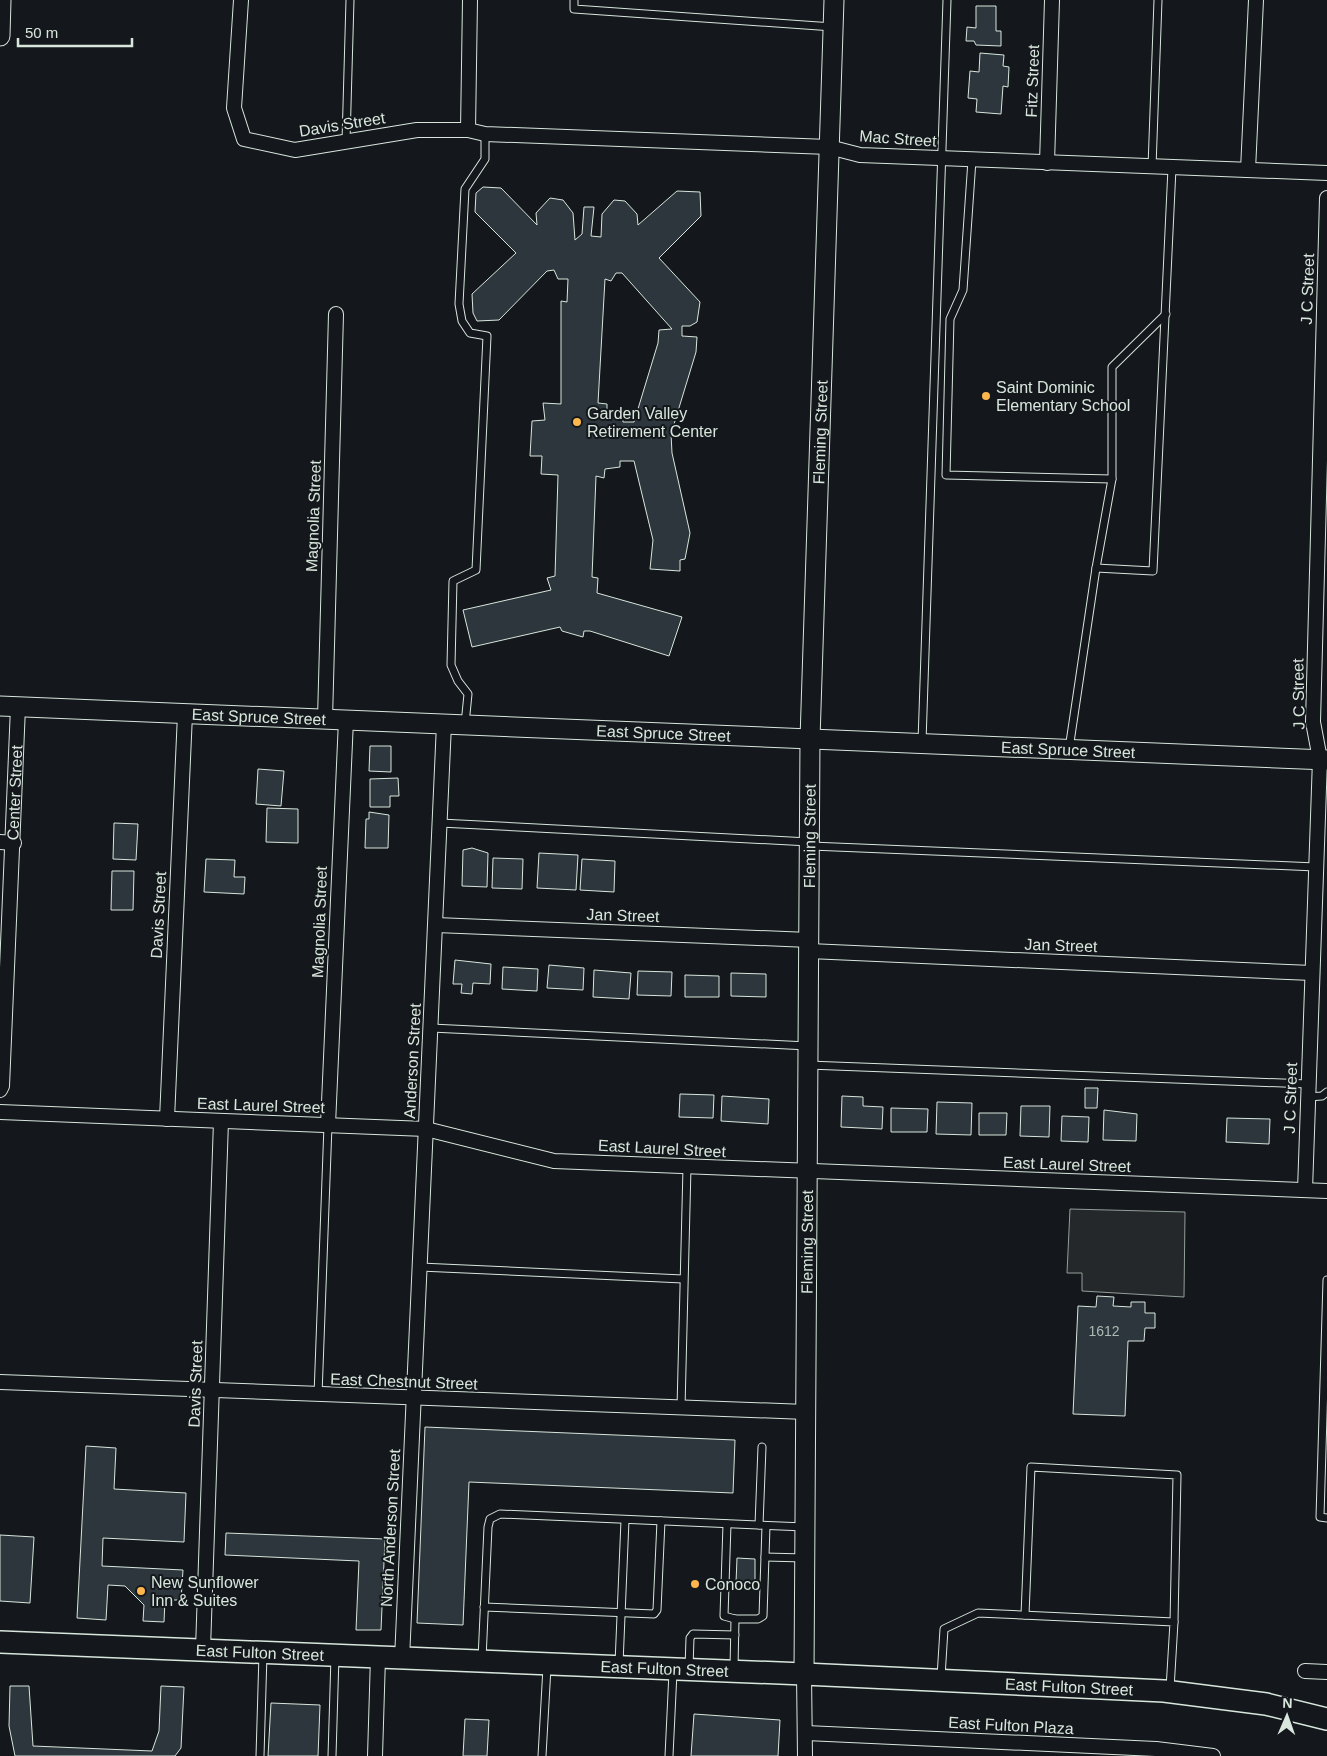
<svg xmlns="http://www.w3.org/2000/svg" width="1327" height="1756" font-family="Helvetica,sans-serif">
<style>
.parking{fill:#24282b;stroke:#939e99}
.building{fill:#2c363c;stroke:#d8e6dc;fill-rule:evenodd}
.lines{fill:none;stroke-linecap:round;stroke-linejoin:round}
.lane-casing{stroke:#d8e6dc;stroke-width:9}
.street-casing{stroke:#d8e6dc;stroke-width:16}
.secondary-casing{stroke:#d8e6dc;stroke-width:21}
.primary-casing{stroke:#d8e6dc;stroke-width:24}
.lane{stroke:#14181c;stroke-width:7}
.street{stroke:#14181c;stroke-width:14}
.secondary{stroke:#14181c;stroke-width:19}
.primary{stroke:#14181c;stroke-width:21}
.poi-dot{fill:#ffb74d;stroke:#14181c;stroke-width:2}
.labels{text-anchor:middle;stroke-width:4;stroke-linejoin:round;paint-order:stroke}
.number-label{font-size:14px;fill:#adbab4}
.street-label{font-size:16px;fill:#d8e6dc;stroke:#14181c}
.poi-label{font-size:16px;fill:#d8e6dc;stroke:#14181c;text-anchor:start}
</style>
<rect width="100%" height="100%" fill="#14181c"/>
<path class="parking" d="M1070 1209 1185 1212 1184 1297 1082 1291V1273H1067Z"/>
<g class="building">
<path d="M976 6H996V31H1001V46L976 45 974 41H966L967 27 976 28Z"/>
<path d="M980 53 1004 55 1003 66 1009 67 1008 87 1003 86 1001 114 976 112 977 99 968 98 970 71 979 72Z"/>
<path d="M483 187 501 188 537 225 536 213 550 198 563 200 573 213 575 240 582 234 584 207H594L591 236 601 237 602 214 614 200 625 201 637 214 638 225 677 191 700 192 701 216 659 258 700 302 697 322 690 326H682V336L697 337 696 352 671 434 672 453 690 533 685 559 680 560V571L650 569 653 540 634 461H620V467L605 469 604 478 596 476 592 577 598 578 597 593 682 617 669 656 590 631H584L583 637 562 631 560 627 472 647 463 610 551 590 547 578 555 576 558 475 541 474 542 456H530L532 421 545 420 543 403 561 404V301L567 302 568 279H558L554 270 547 271 499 320 477 321 473 313 472 294 516 253 475 212 476 193ZM616 273H622L672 329 659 330 658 343 634 422H623L622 413 607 411V404L598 403 605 279 611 281Z"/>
<path d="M370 746H391V772L369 771Z"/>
<path d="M258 769 284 771 281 806 256 804Z"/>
<path d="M398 778 399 796H390V807H370V779Z"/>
<path d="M267 808 298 809V843L266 842Z"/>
<path d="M369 812 389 815 388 848H365L366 819H369Z"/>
<path d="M114 823 138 824 136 860 113 859Z"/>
<path d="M472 848 488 853 487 887 462 886 463 850Z"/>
<path d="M539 853 578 855 576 890 537 888Z"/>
<path d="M493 858 523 859 522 889 492 888Z"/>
<path d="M206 859 235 860 234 877H245L244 894 204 892Z"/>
<path d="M582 859 615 861 614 892 580 890Z"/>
<path d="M112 871H134L133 910H111Z"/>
<path d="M455 960 491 964 490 984 473 983 472 994 461 993 462 984H453Z"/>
<path d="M549 965 584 968 583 990 547 988Z"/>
<path d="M503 967 538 969 537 991 502 989Z"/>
<path d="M594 970 631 973 629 999 593 997Z"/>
<path d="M638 971 672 972 671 996 637 995Z"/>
<path d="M731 973 766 974V997L731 996Z"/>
<path d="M685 975 719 976V997H685Z"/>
<path d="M1085 1088H1098L1097 1108H1085Z"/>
<path d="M680 1094 714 1095 713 1118 679 1117Z"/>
<path d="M722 1096 769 1099 768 1124 721 1121Z"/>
<path d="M842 1096 863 1097V1106L883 1107 882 1129 841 1127Z"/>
<path d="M937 1102 972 1103 971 1135 936 1134Z"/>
<path d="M1021 1106H1050L1049 1137 1020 1136Z"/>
<path d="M891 1108 928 1109 927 1132H891Z"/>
<path d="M1104 1110 1137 1114 1136 1141 1103 1140Z"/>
<path d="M979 1113H1007L1006 1135H979Z"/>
<path d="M1062 1116 1089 1117 1088 1142 1061 1141Z"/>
<path d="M1227 1118 1270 1119 1269 1144 1226 1142Z"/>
<path d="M1097 1296 1114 1297 1113 1306 1131 1307V1302H1145V1313H1155V1328H1145L1144 1341H1128L1125 1416 1073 1414 1078 1306 1096 1307Z"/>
<path d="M425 1427 735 1440 733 1493 469 1482 463 1625 417 1623Z"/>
<path d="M86 1446 116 1448 114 1489 186 1493 184 1542 103 1538 102 1566 183 1570 181 1600H165L164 1622 143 1621 144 1605 125 1586 108 1585 106 1620 77 1618Z"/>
<path d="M226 1533 385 1539 381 1630H356L359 1561 225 1555Z"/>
<path d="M0 1535 34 1537 30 1603 0 1601Z"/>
<path d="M737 1558 755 1559V1582L736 1583Z"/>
<path d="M10 1686H29L33 1746 152 1751 159 1731 161 1686 184 1687 181 1748 175 1756H15L9 1726Z"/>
<path d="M271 1703 320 1705 318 1756H268Z"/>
<path d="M694 1714 780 1720 778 1756H691Z"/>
<path d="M465 1719 489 1720 487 1756H463Z"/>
</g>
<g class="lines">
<g class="lane-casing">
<g id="lane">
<path d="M574 0V9L833 27"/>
<path d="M346 141 350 0"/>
<path d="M972 160 963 290 950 319 946 475 1112 479"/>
<path d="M1152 167 1158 0"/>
<path d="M1096 568 1153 571 1172 168"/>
<path d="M465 724 468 694 458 681 451 665 453 581 476 570 487 336 470 333 462 321 459 304 465 189 485 159V134"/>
<path d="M922 742 947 0"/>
<path d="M1069 749 1096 568 1112 479V367L1166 314"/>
<path d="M440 823 809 842"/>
<path d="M811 846 1316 867"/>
<path d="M431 1028 808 1046"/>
<path d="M808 1065 1308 1084"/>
<path d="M1308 1097 1322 1096 1327 1092"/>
<path d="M420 1267 683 1279"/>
<path d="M1327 1280 1320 1517 1327 1518"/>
<path d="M318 1395 328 1125"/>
<path d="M681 1408 687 1167"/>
<path d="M727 1524 724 1616 735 1619"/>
<path d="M759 1525 762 1447"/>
<path d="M765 1557 805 1558"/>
<path d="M484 1607 654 1614 657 1610 661 1521"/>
<path d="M1025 1615 1031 1467 1177 1475 1174 1622"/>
<path d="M482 1659 488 1527 490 1519 500 1514 805 1527"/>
<path d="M619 1664 625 1520"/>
<path d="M689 1668 690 1638 693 1634 735 1635"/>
<path d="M734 1668 735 1619H758L763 1616 766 1526"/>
<path d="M941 1677 944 1629 978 1613 1174 1622 1170 1689"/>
<path d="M260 1756 263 1654"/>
<path d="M332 1756 335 1656"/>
<path d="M542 1756 547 1667"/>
<path d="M669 1756 673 1672"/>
</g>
</g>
<g class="street-casing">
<g id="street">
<path d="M241 0 234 108 244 139 295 150 417 130H468L485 134 829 147 860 155 1327 173"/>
<path d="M468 130 470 0"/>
<path d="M1047 163 1052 0"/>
<path d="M1248 170 1256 0"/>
<path d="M325 719 336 314"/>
<path d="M0 842 14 843"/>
<path d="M436 925 809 940"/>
<path d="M809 951 1312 973"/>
<path id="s1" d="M0 1090 2 1086 18 707"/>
<path d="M0 1112 426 1129 554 1161 1327 1191"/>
<path d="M167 1119 185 714"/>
<path d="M328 1125 346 720"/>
<path d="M1305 1190 1320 759 1313 722 1327 198"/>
<path d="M0 1382 806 1412"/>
<path d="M203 1649 221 1121"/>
<path d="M402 1659 444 724"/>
<path d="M1305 1671 1327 1672"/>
<path d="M804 1674 805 1756"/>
<path d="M806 1733 1156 1749 1213 1756"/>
<path d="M375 1756 378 1657"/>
</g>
</g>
<g class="secondary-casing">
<g id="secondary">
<path d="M0 36 1 0"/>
<path id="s2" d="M0 706 1327 760"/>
<path id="s3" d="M804 1674 810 739 834 0"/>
</g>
</g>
<g class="primary-casing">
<g id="primary">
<path id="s4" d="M0 1642 804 1674 1164 1691 1266 1704 1327 1719"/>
</g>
</g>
<use href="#lane" class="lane"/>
<use href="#street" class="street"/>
<use href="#secondary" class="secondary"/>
<use href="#primary" class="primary"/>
</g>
<g class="poi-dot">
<circle cx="986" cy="396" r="5"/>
<circle cx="577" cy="422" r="5"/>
<circle cx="695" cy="1584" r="5"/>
<circle cx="141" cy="1591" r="5"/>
</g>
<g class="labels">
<g class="number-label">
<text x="1104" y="1336">1612</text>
</g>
<g class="street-label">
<text transform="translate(1032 81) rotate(-88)" y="6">Fitz Street</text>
<text transform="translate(342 124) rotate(-9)" y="6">Davis Street</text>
<text transform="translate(898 138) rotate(4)" y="6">Mac Street</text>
<text transform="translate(1307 289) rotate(-88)" y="6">J C Street</text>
<text dy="6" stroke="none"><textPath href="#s3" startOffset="1242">Fleming Street</textPath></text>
<text transform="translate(313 516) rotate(-88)" y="6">Magnolia Street</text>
<text transform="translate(1298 694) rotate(-91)" y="6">J C Street</text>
<text dy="6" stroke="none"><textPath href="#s2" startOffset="259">East Spruce Street</textPath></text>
<text dy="6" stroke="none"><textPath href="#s2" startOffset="664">East Spruce Street</textPath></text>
<text dy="6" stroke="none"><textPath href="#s2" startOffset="1069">East Spruce Street</textPath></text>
<text dy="6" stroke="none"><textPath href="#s1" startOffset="298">Center Street</textPath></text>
<text dy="6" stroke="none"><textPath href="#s3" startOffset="838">Fleming Street</textPath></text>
<text transform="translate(158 915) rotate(-87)" y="6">Davis Street</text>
<text transform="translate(623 915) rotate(2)" y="6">Jan Street</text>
<text transform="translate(319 922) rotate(-88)" y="6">Magnolia Street</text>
<text transform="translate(1061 945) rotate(2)" y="6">Jan Street</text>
<text transform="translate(412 1061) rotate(-87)" y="6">Anderson Street</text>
<text transform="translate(1290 1098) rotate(-88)" y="6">J C Street</text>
<text transform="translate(261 1105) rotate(2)" y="6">East Laurel Street</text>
<text transform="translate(662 1148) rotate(3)" y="6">East Laurel Street</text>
<text transform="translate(1067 1164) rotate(2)" y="6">East Laurel Street</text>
<text dy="6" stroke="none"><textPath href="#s3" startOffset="432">Fleming Street</textPath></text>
<text transform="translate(404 1381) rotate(2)" y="6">East Chestnut Street</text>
<text transform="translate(195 1384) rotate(-88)" y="6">Davis Street</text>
<text transform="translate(390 1528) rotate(-87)" y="6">North Anderson Street</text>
<text dy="6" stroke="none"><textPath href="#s4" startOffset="260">East Fulton Street</textPath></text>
<text dy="6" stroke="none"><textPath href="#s4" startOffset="665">East Fulton Street</textPath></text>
<text dy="6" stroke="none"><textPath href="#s4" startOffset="1070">East Fulton Street</textPath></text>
<text transform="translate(1011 1725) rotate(3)" y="6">East Fulton Plaza</text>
</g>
<g class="poi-label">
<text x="996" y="393">Saint Dominic<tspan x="996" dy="18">Elementary School</tspan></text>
<text x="587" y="419">Garden Valley<tspan x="587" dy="18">Retirement Center</tspan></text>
<text x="151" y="1588">New Sunflower<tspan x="151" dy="18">Inn &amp; Suites</tspan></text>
<text x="705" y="1590">Conoco</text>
</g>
</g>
<g transform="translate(1287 1716) rotate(2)" stroke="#14181c" stroke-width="4" paint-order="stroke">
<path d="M0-4L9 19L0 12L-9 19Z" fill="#d8e6dc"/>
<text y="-8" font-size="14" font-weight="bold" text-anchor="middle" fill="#d8e6dc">N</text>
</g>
<path d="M18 38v8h114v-8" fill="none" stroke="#d8e6dc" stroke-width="2.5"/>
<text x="25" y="38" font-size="15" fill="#d8e6dc" stroke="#14181c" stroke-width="4" paint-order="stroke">50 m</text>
</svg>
